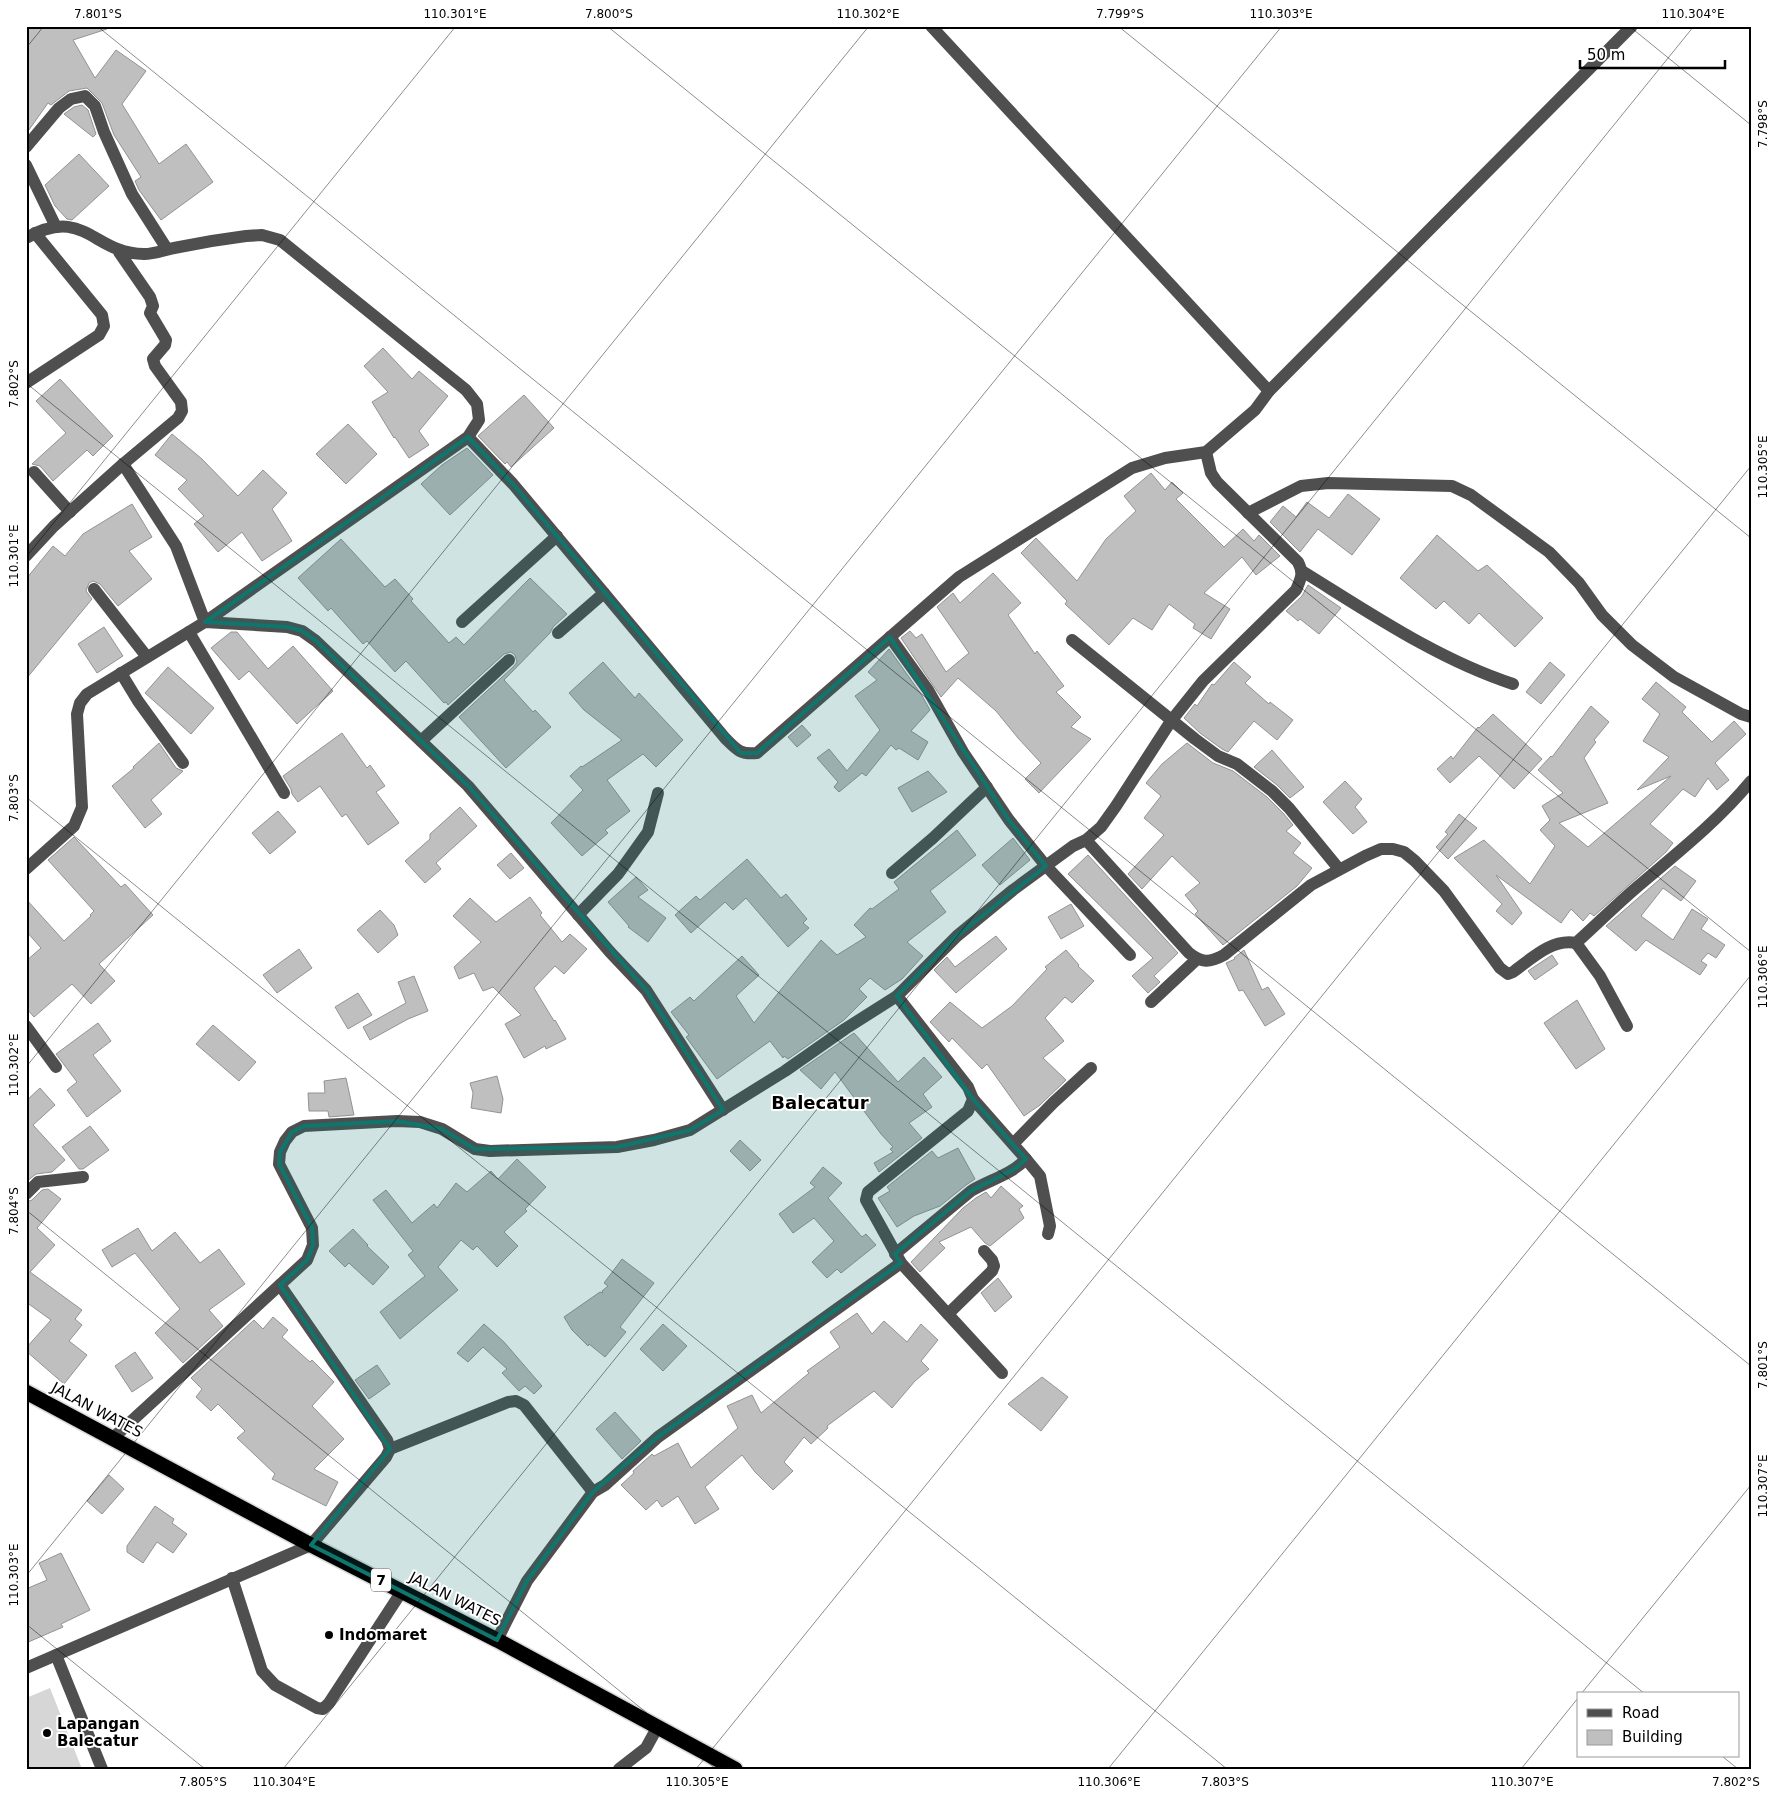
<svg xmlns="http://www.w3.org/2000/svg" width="1777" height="1795" font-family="'DejaVu Sans',sans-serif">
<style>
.park{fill:#d6d6d6}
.building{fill:#bfbfbf;stroke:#939393}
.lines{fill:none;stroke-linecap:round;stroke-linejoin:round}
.highway-casing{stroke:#dbdbdb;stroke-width:18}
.minor{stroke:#4f4f4f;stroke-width:12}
.highway{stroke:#000;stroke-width:15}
.marked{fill:#0f766e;fill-opacity:0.2;stroke:#0f766e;stroke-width:4;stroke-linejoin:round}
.ticks{fill:none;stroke:#000;stroke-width:1;stroke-opacity:0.45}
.poi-dot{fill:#000;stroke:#fff;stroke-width:2}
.labels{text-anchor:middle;stroke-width:4;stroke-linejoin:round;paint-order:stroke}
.shield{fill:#fff;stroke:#4c4c4c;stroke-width:1}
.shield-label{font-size:14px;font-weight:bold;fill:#000}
.street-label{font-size:15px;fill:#000;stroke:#fff}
.poi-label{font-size:15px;font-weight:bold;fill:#000;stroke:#fff;text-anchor:start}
.quarter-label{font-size:18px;font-weight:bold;fill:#000;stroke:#fff}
.neatline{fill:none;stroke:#000;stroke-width:2}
.ticks-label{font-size:12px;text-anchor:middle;fill:#000}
</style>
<rect width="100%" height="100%" fill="#fff"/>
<path class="park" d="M50 1688 82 1769H26V1698Z"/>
<g class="building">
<path d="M26 26H107V29L73 40 95 78 116 50 146 71 122 104 159 164 186 144 213 182 161 220 139 190 135 181 141 177 114 135 102 103 87 88 69 91 51 105 48 103 26 134Z"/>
<path d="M82 105 88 110 96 134 93 137 64 114 74 107Z"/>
<path d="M79 154 109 186 72 220 67 219 55 206 45 185Z"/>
<path d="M383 348 412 379 419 371 448 396 419 431 429 445 409 458 395 437 394 438 372 402 388 392 364 366Z"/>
<path d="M60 379 113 436 93 456 87 450 53 481 40 466 32 464 66 433 36 401Z"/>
<path d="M524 395 554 428 511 467 507 462 505 464 478 436Z"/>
<path d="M348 424 377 454 346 484 316 454Z"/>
<path d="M172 434 202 459 238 496 263 470 287 493 272 509 292 541 262 561 242 532 218 552 194 524 204 516 178 489 187 480 155 455Z"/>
<path d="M467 448 493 475 450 515 421 484 442 465Z"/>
<path d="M1151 473 1165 490 1172 482 1183 493 1176 499 1224 547 1243 529 1254 541 1259 535 1280 556 1256 575 1242 557 1204 593 1230 609 1211 639 1193 628 1195 624 1169 604 1152 630 1133 618 1109 645 1065 604 1067 601 1021 553 1036 538 1077 581 1106 539 1136 511 1124 496Z"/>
<path d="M1348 494 1380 519 1352 555 1318 529 1300 552 1270 522 1283 506 1296 517 1307 502 1329 518Z"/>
<path d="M132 504 152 537 129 551 152 579 118 606 100 584 93 581 89 583 86 591 92 599 26 679V579L53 546 65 556 83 534Z"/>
<path d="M1437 535 1478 571 1487 565 1543 618 1515 647 1479 613 1469 624 1444 601 1436 609 1400 578Z"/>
<path d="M341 539 385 587 395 579 413 599 411 601 449 643 456 637 464 645 530 578 567 614 553 627 550 633 504 680 533 712 535 710 551 727 506 768 459 717 514 666 517 662 515 655 511 652 504 654 448 705 446 702 444 703 406 661 395 672 367 641 363 644 331 608 328 611 298 578Z"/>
<path d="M993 573 1021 603 1008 615 1035 654 1037 651 1064 686 1056 692 1081 717 1071 727 1091 739 1039 793 1025 779 1041 763 1018 738 996 711 958 678 941 697 901 638 910 631 916 638 922 634 946 672 969 653 937 607 953 593 960 603Z"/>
<path d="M1308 585 1341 608 1319 634 1300 619 1298 621 1286 611 1302 596Z"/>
<path d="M104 627 123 656 97 673 78 644Z"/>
<path d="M231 632H237L268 669 293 646 333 691 297 724 249 671 239 680 211 648Z"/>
<path d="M889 649 921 694 930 710 911 731 928 742 918 760 899 748 896 750 891 745 866 776 862 773 839 792 834 787 838 782 817 758 829 749 847 771 880 730 855 696 877 680 868 672Z"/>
<path d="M603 662 635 698 639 693 683 740 656 767 643 754 607 780 630 811 605 830 608 833 582 856 551 823 583 790 570 776 581 766 582 767 622 740 584 710 569 693Z"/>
<path d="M1234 662 1251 677 1245 683 1269 704 1270 702 1293 720 1277 740 1254 721 1228 752 1222 749 1200 733 1184 718 1195 704 1197 706 1212 684 1214 685Z"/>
<path d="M1550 662 1565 675 1541 704 1526 692Z"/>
<path d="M168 667 214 708 191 734 145 693Z"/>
<path d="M1656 682 1686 707 1682 712 1712 742 1734 721 1746 734 1715 763 1729 780 1717 790 1708 778 1695 797 1683 789 1650 824 1673 843 1666 852 1594 916 1590 913 1583 921 1571 909 1561 923 1496 875 1522 913 1512 925 1496 911 1502 904 1454 858 1484 840 1530 884 1555 846 1540 830 1550 820 1542 806 1563 793 1538 770 1551 756 1552 757 1591 706 1609 722 1594 740 1596 742 1584 758 1608 803 1559 823 1588 847 1671 776 1637 790 1669 757 1643 741 1660 714 1642 699Z"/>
<path d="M1493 714 1542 759 1514 789 1479 756 1450 783 1437 769 1451 756 1453 759 1478 727 1479 728Z"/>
<path d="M802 725 811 735 797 747 788 737Z"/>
<path d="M342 733 367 768 370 765 385 786 376 792 399 823 368 845 346 814 342 817 320 786 298 802 292 794 291 789 283 776Z"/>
<path d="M159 743 176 768 183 771 151 800 162 814 145 828 112 786 134 768 133 767Z"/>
<path d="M1187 743 1213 763 1233 771 1267 797 1283 813 1293 825 1286 831 1301 843 1293 853 1312 868 1297 886 1223 945 1195 914 1198 911 1185 895 1200 883 1172 856 1142 889 1128 874 1164 835 1144 818 1161 796 1146 783 1162 764Z"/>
<path d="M1272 750 1304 787 1290 798 1277 785 1254 767Z"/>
<path d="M928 771 947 792 912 812 898 788Z"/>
<path d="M1345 781 1362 799 1355 807 1367 822 1353 834 1323 802Z"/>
<path d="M460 807 477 826 436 863 441 869 425 883 405 861 430 839V834Z"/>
<path d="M278 811 296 832 270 854 252 833Z"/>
<path d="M1459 814 1477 828 1448 859 1436 847 1448 834 1445 832Z"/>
<path d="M957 830 976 855 930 891 946 912 907 942 923 956 902 979 885 990 870 978 859 989 867 997 844 1020 788 1059 784 1056 783 1058 770 1041 717 1079 686 1037 689 1035 671 1012 690 997 694 1001 742 956 759 975 736 996 754 1023 821 940 837 955 866 937 854 925 870 908 872 909 899 889 894 882Z"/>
<path d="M74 837 121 887 125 884 153 915 99 964 115 981 91 1004 72 984 34 1017 26 1008V961L41 948 26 931V899L64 941 91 916 90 915 94 911 48 860Z"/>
<path d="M1013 838 1030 860 1000 885 982 865Z"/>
<path d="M511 853 524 868 510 879 497 865Z"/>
<path d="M1088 855 1178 953 1154 976 1160 982 1148 993 1132 976 1153 958 1068 874Z"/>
<path d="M747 859 781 898 786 894 807 919 803 923 809 928 788 947 746 898 733 910 725 902 691 933 675 915 696 896 700 900Z"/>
<path d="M1675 866 1696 881 1681 901 1663 888 1641 916 1673 940 1692 909 1708 919 1701 929 1725 945 1716 958 1708 953 1701 961 1707 965 1700 975 1646 940 1636 951 1606 926Z"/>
<path d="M636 877 648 890 638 897 666 918 648 942 628 927 629 926 608 902Z"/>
<path d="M530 897 542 913 540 915 562 942 570 934 587 949 564 974 555 966 534 988 554 1021 555 1020 566 1039 546 1049 545 1046 524 1058 505 1024 521 1015 493 987 483 991 474 973 459 979 454 967 481 942 453 916 470 898 496 922Z"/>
<path d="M1071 904 1084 926 1061 939 1048 917Z"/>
<path d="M380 910 394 925 398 935 378 953 357 930Z"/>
<path d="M996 936 1007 949 956 993 934 970 947 957 955 967Z"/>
<path d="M299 949 312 968 277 993 263 975Z"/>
<path d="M1066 950 1079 965 1078 966 1094 981 1072 1003 1065 997 1045 1018 1064 1041 1043 1058 1066 1080 1040 1105 1024 1116 987 1064 982 1069 952 1038 949 1042 930 1022 950 1002 982 1028 1012 1006 1047 969 1045 967Z"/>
<path d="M1244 950 1262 990 1268 987 1285 1014 1265 1026 1243 990 1239 991 1226 963 1235 959 1234 958Z"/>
<path d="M1552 955 1558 964 1535 980 1528 971Z"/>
<path d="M414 976 428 1011 408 1019 370 1040 363 1027 406 1003 398 982Z"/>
<path d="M358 993 372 1015 348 1029 335 1007Z"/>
<path d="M1577 1000 1605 1049 1576 1069 1544 1023Z"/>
<path d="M98 1023 111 1041 93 1055 121 1091 87 1117 67 1090 77 1082 56 1054Z"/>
<path d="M213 1025 256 1062 239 1081 196 1044Z"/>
<path d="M854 1033 898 1082 924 1057 942 1077 923 1094 932 1107 909 1123 922 1138 879 1172 874 1163 893 1152 890 1149 893 1147 881 1134 835 1072 821 1089 800 1070Z"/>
<path d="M497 1076 503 1099 501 1113 471 1108 473 1093 470 1083Z"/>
<path d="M346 1078 354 1115 329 1117 328 1111H309L308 1093H325L324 1081Z"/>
<path d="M40 1088 55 1105 33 1125 65 1160 52 1172 36 1174 26 1182V1101Z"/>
<path d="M90 1126 109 1150 83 1169H79L62 1147Z"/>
<path d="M740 1140 761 1160 750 1171 730 1151Z"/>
<path d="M958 1148 975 1179 966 1185 940 1206 914 1216 897 1227 878 1198 890 1191 887 1187 932 1151 938 1158Z"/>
<path d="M517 1159 546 1187 525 1209 527 1211 504 1232 518 1246 497 1267 477 1246 473 1250 461 1240 438 1267 458 1290 400 1339 380 1312 425 1276 408 1255 413 1251 373 1200 386 1190 412 1223 434 1204 437 1208 456 1183 467 1192 491 1171 498 1179Z"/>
<path d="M823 1167 842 1183 828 1198 862 1237 866 1234 876 1245 841 1273 837 1269 827 1278 812 1262 834 1241 814 1218 793 1233 779 1214 815 1187 810 1183Z"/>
<path d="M1001 1186 1023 1206 1019 1209 1024 1218 990 1246 985 1243 971 1227 939 1242 945 1248 920 1272 911 1262 963 1208 976 1198 986 1192 991 1198Z"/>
<path d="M48 1189 61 1199 37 1228 55 1245 30 1272 82 1310 75 1319 82 1325 69 1341 87 1355 64 1384 26 1351V1348L51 1320 26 1302V1202L32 1200 42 1190Z"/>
<path d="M138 1228 152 1251 175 1232 200 1263 219 1249 245 1284 209 1310 223 1326 183 1363 155 1333 180 1309 135 1253 112 1267 102 1250Z"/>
<path d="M353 1229 368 1245 367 1246 389 1267 373 1285 349 1263 345 1267 329 1251Z"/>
<path d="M622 1259 654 1283 620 1327 626 1332 605 1357 589 1344 588 1346 572 1330 564 1317 600 1292 603 1293 602 1291 608 1286 604 1283Z"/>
<path d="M998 1278 1012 1297 995 1312 981 1293Z"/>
<path d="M857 1313 872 1334 884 1321 907 1342 921 1324 938 1340 921 1361 929 1369 915 1381 892 1408 874 1391 827 1426 828 1428 811 1444 804 1437 784 1462 793 1471 773 1490 755 1472 742 1455 705 1487 719 1509 695 1524 678 1496 662 1507 657 1500 646 1510 621 1485 634 1473 633 1471 652 1454 654 1456 678 1443 691 1468 738 1428 727 1406 752 1395 761 1413 809 1373 807 1371 840 1347 830 1332Z"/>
<path d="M273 1317 288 1330 282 1337 310 1362 312 1360 334 1382 312 1406 344 1439 314 1469 338 1482 326 1506 272 1479 275 1474 237 1438 245 1431 218 1404 211 1411 196 1397 202 1389 191 1378 254 1320 263 1329Z"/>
<path d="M484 1324 504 1342 542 1386 534 1394 525 1386 519 1391 502 1373 507 1369 483 1347 468 1362 457 1353Z"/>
<path d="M663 1324 687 1346 663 1371 640 1349Z"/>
<path d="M135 1352 153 1378 132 1392 115 1366Z"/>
<path d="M377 1365 390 1384 369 1399 355 1380Z"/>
<path d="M1042 1377 1068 1397 1041 1431 1008 1404Z"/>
<path d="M615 1412 641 1441 622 1459 596 1429Z"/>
<path d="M109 1475 124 1489 102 1514 87 1501Z"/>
<path d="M155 1506 174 1519 172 1523 187 1534 173 1553 157 1542 143 1563 127 1552V1546Z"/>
<path d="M61 1553 90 1610 61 1624 63 1627 26 1643V1589L47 1580 39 1563Z"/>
</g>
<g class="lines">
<g class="highway-casing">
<path id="highway" d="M26 1392 311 1545 497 1640 735 1769"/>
</g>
<g class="minor">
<path d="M26 147 59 108 71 99 85 96 95 106 104 132 132 194 167 249"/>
<path d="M26 165 56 227"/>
<path d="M26 238C85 205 93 254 144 254 154 254 164 250 174 248 198 243 222 239 246 236L262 235 280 240 466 390 477 404 479 420 468 437 205 622 176 546 123 464 178 418 182 411 181 402 155 366 153 359 165 345 166 340 150 313 153 306 150 297 119 252"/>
<path d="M26 383 99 335 104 326 102 315 35 233"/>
<path d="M1269 391 1632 26"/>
<path d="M468 437 513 484 725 738C736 749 740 755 757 753L959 577 1132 468 1165 458 1206 452 1255 410 1269 391 931 26"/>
<path d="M34 472 70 512"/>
<path d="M1248 513 1301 486 1328 483 1452 486 1471 495 1549 552 1579 583 1602 615 1632 645 1674 677 1741 714 1751 717"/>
<path d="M26 556 54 526 123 464"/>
<path d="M1302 571C1370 613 1437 659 1513 684"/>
<path d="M94 589 147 657"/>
<path d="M462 622 557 536"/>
<path d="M189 632 284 793"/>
<path d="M558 633 604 593"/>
<path d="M890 637 928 690 963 752 1009 820 1046 866 1130 955"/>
<path d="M1072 640 1195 739 1218 756 1237 764 1272 791 1289 808 1339 869"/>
<path d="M121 673 138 701 183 763"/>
<path d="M421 741 509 660"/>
<path d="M1086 840 1189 953C1202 963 1209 963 1224 955L1311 885 1365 856 1381 849H1393L1404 852 1415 861 1444 891 1500 968 1508 974 1513 972C1531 959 1552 938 1576 943 1596 925 1615 906 1636 888 1676 854 1717 822 1751 781"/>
<path d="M26 869 74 826 82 807 77 714 80 703 87 694 205 622 287 627 302 631 316 641 468 786 610 952 646 990 723 1110"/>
<path d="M892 873 933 838 987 787"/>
<path d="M578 915 618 874 648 832 658 793"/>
<path d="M1576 943 1600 976 1627 1026"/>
<path d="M897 996 968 1087 973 1099 968 1111 868 1192 866 1200 901 1263 1002 1373"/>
<path d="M1151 1002 1197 959"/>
<path d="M26 1026 56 1067"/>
<path d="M1013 1144 1053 1103 1091 1068"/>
<path d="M1026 1159 1040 1176 1050 1226 1048 1234"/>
<path d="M26 1194 38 1182 83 1177"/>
<path d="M895 1254 971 1191C989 1180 1011 1175 1026 1159L973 1099"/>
<path d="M948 1314 992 1271 994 1266 992 1260 984 1251"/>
<path d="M113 1438 307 1260 313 1245 312 1228 279 1164 280 1152 285 1141 292 1132 304 1126 397 1121 420 1122 442 1129 475 1149 490 1151 617 1147 654 1140 690 1130 785 1071 845 1029 897 996 957 936 1013 890 1073 846 1086 840 1101 827 1116 806 1171 721 1203 681 1296 590C1301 578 1304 574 1298 562L1217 482 1211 473 1206 452"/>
<path d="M390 1449 508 1402 516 1401 524 1405 593 1492"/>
<path d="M232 1578 262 1671 275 1685 317 1708 323 1709 329 1703 402 1591"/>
<path d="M497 1640 527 1581 593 1492 605 1485 658 1437 901 1263"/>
<path d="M56 1655 102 1769"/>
<path d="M26 1668 311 1545 386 1457 390 1449 387 1440 280 1285"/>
<path d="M619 1769 646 1748 657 1728"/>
</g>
<use href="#highway" class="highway"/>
</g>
<path class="marked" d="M468 437 513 484 741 753H757L890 637 1009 820 1046 866 957 936 897 996 973 1099 1026 1159 1015 1169 971 1191 895 1254 901 1263 658 1437 593 1492 527 1581 497 1640 311 1545 390 1449 280 1285 307 1260 313 1245 312 1228 279 1164 280 1152 292 1132 304 1126 397 1121 442 1129 475 1149 617 1147 690 1130 723 1110 646 990 468 786 316 641 302 631 287 627 205 622Z"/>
<path class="ticks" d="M97 26 1751 1366M607 26 1751 952M1118 26 1751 538M1629 26 1751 125M26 48 44 26M26 383 1645 1694M26 557 456 26M26 797 1227 1769M26 1067 869 26M26 1210 716 1769M26 1576 1282 26M26 1624 205 1769M1581 1694 1751 1485M1722 1756 1738 1769M283 1769 1694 26M696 1769 1751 466M1108 1769 1751 975M1521 1769 1578 1698"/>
<g class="poi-dot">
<circle cx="329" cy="1635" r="5"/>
<circle cx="47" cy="1733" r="5"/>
</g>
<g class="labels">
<rect class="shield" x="371" y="1568.5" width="20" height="23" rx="4"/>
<g class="shield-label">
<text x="381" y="1585">7</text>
</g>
<g class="street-label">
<text transform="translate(97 1410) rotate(28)" y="5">JALAN WATES</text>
<text transform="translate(455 1599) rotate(27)" y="5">JALAN WATES</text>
</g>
<g class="poi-label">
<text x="339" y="1640">Indomaret</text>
<text x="57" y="1729">Lapangan<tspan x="57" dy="17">Balecatur</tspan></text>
</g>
<g class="quarter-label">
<text x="820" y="1109">Balecatur</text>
</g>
</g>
<rect width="1777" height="1795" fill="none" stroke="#ffffff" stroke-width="55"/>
<rect x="1577" y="1692" width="162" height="65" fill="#ffffff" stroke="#999999"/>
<rect x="1587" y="1709" width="25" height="8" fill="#4f4f4f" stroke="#999999"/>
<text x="1622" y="1718" font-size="15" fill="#000000">Road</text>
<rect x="1587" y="1730" width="25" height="15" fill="#bfbfbf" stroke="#999999"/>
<text x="1622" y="1742" font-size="15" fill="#000000">Building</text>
<path d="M1580 60v8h145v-8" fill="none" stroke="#000000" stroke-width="2.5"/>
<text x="1587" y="60" font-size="15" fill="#000000" stroke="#ffffff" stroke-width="4" paint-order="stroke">50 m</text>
<rect x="28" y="28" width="1722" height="1740" class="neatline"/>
<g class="ticks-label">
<text x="98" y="18">7.801°S</text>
<text x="455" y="18">110.301°E</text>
<text x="609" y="18">7.800°S</text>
<text x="868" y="18">110.302°E</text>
<text x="1120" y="18">7.799°S</text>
<text x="1281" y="18">110.303°E</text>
<text x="1693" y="18">110.304°E</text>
<text transform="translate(1763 124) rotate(-90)" y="4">7.798°S</text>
<text transform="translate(14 384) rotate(-90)" y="4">7.802°S</text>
<text transform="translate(1763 467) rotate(-90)" y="4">110.305°E</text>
<text transform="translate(14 556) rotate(-90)" y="4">110.301°E</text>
<text transform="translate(14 798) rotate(-90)" y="4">7.803°S</text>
<text transform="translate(1763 977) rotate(-90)" y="4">110.306°E</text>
<text transform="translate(14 1065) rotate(-90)" y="4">110.302°E</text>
<text transform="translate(14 1211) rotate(-90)" y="4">7.804°S</text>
<text transform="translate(1763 1365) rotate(-90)" y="4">7.801°S</text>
<text transform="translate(1763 1486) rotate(-90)" y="4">110.307°E</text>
<text transform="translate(14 1575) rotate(-90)" y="4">110.303°E</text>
<text x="203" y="1786">7.805°S</text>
<text x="284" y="1786">110.304°E</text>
<text x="697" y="1786">110.305°E</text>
<text x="1109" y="1786">110.306°E</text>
<text x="1225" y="1786">7.803°S</text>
<text x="1522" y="1786">110.307°E</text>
<text x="1736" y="1786">7.802°S</text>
</g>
</svg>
